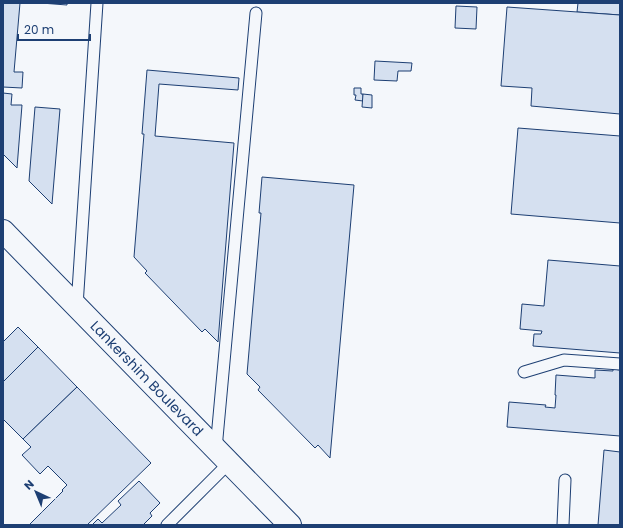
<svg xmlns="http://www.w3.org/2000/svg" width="623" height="528" font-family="Poppins,sans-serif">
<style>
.building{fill:#d5e0f0;stroke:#1d3f73}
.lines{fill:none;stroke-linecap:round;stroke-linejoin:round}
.service-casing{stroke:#1d3f73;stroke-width:13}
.primary-casing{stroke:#1d3f73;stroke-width:24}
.service{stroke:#f4f7fb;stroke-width:11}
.primary{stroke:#f4f7fb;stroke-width:22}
.labels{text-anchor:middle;stroke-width:3;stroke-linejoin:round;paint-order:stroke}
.street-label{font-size:14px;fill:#1d3f73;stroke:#f4f7fb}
</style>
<rect width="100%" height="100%" fill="#f4f7fb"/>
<g class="building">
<path d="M3 3H20L14 72H23L22 88 3 87Z"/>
<path d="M41 3H67V5Z"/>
<path d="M578 3H620V15L577 12Z"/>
<path d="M456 6 477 7 476 29 455 28Z"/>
<path d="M507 7 620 15V114L531 106 532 88 501 86Z"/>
<path d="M375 61 412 63 411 71H398L397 81 374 80Z"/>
<path d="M147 70 239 78 238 90 159 84 155 136 234 143 218 342 205 329 202 332 145 273 147 271 134 257 144 134H142Z"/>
<path d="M354 88H361V94H363V101L355 100 356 95H354Z"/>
<path d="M3 93 12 94 11 105H22L17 168 3 154Z"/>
<path d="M363 94 372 95V108L362 107Z"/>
<path d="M35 107 60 109 52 204 29 181Z"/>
<path d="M518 128 620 136V223L511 214Z"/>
<path d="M262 177 354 185 330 458 318 445 315 448 258 390 260 387 247 374 261 213H259Z"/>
<path d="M548 260 620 266V353L533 346 534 334H541L542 331 520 329 522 304 544 306Z"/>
<path d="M18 327 38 347 3 382V342Z"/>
<path d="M38 347 77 387 23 439 3 419V382Z"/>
<path d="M613 369 620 370V436L507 427 509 402 546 405 545 407 555 408 556 395H555L556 375 595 378V370L613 371Z"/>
<path d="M77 387 151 463 87 525H29L63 491 62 490 67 485 48 466 40 474 22 455 31 447 23 439Z"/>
<path d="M604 450 620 452V525H598Z"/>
<path d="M139 481 160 503 150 513 152 516 143 525H92L98 519 102 523 121 505 118 501Z"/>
</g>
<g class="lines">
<g class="service-casing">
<g id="service">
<path d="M77 306 97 3"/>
<path d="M524 372 564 360 620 364"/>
<path d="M216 449 256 13"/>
<path d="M167 525 229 463"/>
<path d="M563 525 565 480"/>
</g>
</g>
<g class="primary-casing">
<g id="primary">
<path id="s1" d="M3 231 290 525"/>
</g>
</g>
<use href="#service" class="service"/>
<use href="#primary" class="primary"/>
</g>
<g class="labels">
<g class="street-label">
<text dy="5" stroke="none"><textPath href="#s1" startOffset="206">Lankershim Boulevard</textPath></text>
</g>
</g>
<rect width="623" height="528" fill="none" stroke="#1d3f73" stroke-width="8"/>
<g transform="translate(36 492) rotate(316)" stroke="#f4f7fb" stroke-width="3" paint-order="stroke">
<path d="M0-3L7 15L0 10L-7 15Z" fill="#1d3f73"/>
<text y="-6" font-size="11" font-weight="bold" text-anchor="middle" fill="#1d3f73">N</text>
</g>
<path d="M18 34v6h72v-6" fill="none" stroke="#1d3f73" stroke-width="2"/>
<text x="24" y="34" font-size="12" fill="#1d3f73" stroke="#f4f7fb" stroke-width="3" paint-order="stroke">20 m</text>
</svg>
